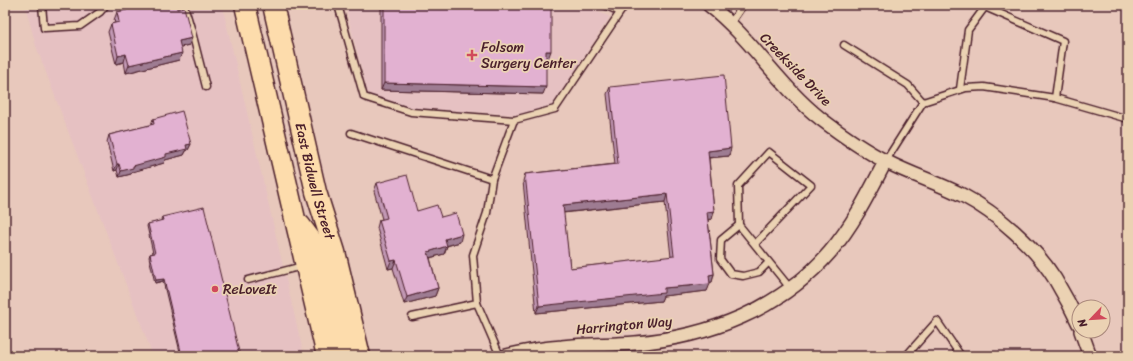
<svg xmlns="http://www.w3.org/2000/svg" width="1133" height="361" font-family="Sriracha,sans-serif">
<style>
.built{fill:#e6c1c2}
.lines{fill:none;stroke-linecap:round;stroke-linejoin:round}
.service-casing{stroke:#4a1f2b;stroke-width:9}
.minor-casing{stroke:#4a1f2b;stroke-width:16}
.primary-casing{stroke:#4a1f2b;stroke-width:23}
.service{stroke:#ebd2b3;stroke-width:6}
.minor{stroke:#ebd2b3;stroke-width:13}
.primary{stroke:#fddcac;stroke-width:20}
.wall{fill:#c298b4;stroke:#4a1f2b;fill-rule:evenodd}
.shaded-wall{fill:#9e7c92;stroke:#4a1f2b}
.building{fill:#e2b1d1;stroke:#4a1f2b;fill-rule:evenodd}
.poi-dot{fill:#d1495b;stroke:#ebd2b3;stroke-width:1.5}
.labels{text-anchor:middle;stroke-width:3.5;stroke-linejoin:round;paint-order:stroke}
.poi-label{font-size:14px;fill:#4a1f2b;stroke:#ebd2b3;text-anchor:start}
.street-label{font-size:14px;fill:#4a1f2b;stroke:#ebd2b3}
</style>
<rect width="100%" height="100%" fill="#e8c8bc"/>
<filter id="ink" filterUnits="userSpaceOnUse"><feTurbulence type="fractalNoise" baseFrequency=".025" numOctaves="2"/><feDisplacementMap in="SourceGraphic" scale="8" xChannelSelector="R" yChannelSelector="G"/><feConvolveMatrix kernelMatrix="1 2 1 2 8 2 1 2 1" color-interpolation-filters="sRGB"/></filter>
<g filter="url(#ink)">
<g class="built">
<path d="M25 5H222L304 356H153L36 46Z"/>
<path d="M345 5H584L610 17 552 106 518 115 414 108 368 94Z"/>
</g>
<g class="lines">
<g class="service-casing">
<g id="service">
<path d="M42 5 44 28 80 26 100 12 106 5"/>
<path d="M184 5 191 28 206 87"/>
<path d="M338 5 364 97 411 112 514 120 555 109 625 5"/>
<path d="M604 5 620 12"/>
<path d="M730 24 743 5"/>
<path d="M844 45 908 85 923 102"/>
<path d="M960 89 968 30 985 7 1063 41 1055 98"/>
<path d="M351 133 492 179 514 120"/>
<path d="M885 162 923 102 966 88 984 87 1055 98 1128 119"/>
<path d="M739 225 738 186 769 152 811 185 755 244"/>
<path d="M769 262 759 272 743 276 731 274 720 259 721 240 739 225 790 288"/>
<path d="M248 280 303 266"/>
<path d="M477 303 500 356"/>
<path d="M412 317 477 303 473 255 487 213 492 179"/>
<path d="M906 356 937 321 961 356"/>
</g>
</g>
<g class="minor-casing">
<g id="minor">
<path d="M709 5C751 38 779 86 821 119 842 135 863 150 887 162 912 175 939 183 964 196 998 214 1035 247 1055 279 1064 294 1072 309 1079 324"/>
<path d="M1081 331 1090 356"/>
<path d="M506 356C524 352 543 348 562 347 586 344 611 345 635 343 709 337 781 309 830 252 853 225 869 193 885 162"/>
</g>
</g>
<g class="primary-casing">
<g id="primary">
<path d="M245 5 327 356"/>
<path id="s1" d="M273 5 316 192 335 252 360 356"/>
<path d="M300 225 320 252 345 356"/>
</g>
</g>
<use href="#service" class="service"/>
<use href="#minor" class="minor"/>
<use href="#primary" class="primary"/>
</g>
<g class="wall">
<path d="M122 5H176L189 45 181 47 179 60 126 73 124 62 116 64 108 32 111 24 115 23 114 20 117 12 123 11Z"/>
<path d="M381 5H548V59H546L543 94 381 90Z"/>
<path d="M610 87 729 156 709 158 714 211 712 219 708 220 714 274 712 282H710L707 291 663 296 661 301 536 313 523 181 525 174 615 164 607 94ZM665 202 671 257 570 268 563 213Z"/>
<path d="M153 119 191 144 188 150 186 151 184 155 165 160 164 163 132 172 131 174 119 177 117 170 114 171 107 142 109 135 151 125Z"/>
<path d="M377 183 417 211 441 217 460 242 447 246 444 254 430 258 438 288 435 296 404 304 393 268 388 269 377 228 379 220 382 219 374 191Z"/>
<path d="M162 217 240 356H181L163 281 155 283 149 257 150 254 153 253 147 226 148 224 162 221 161 219Z"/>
</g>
<g class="shaded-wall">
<path d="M192 38 189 45 176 48 179 41Z"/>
<path d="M546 51H551L548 59H543Z"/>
<path d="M182 53 179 60 126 73 129 65Z"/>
<path d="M126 54 124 62 116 64 118 56Z"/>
<path d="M384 83 546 87 543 94 381 90Z"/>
<path d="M191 144 188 150 186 151 184 155 165 160 164 163 132 172 131 174 119 177 121 171 133 166 166 154 186 145Z"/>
<path d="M731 148 729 156 705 158 708 151Z"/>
<path d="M117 164H119L117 170 114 171Z"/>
<path d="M667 194 665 202 560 213 563 205Z"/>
<path d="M714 211 712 219 704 220 707 212Z"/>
<path d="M462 234 460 242 442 247 445 239Z"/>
<path d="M447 246 444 254 425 259 428 252Z"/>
<path d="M396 260 393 268 388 269 391 261Z"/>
<path d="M714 274 712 282 706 283 709 275Z"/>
<path d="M164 279 163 281 155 283 156 280Z"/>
<path d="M710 284 707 291 663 296 661 301 536 313 539 306 664 288Z"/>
<path d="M438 288 435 296 404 304 407 297Z"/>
</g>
<g class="building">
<path d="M126 5H176L177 9 184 7 192 38 179 41 182 53 129 65 126 54 118 56 111 24 119 22 117 12 127 10Z"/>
<path d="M384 5H548V6H551V51H546V87L384 83Z"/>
<path d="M724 75 731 148 708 151 714 211 707 212 714 274 709 275 710 284 664 288V293L539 306 525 174 618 164 610 87ZM667 194 674 256 570 268 563 205Z"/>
<path d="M182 111 191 144 186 145 187 149 166 154V157L133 166V168L121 171 119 164H117L109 135 154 124 153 119Z"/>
<path d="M407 175 417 211 437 205 441 217 456 213 462 234 445 239 447 246 428 252 438 288 407 297 396 260 391 261 379 220 387 218 377 183Z"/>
<path d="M204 207 240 356H182L164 279 156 280 150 254 155 253 148 224 163 220 162 217Z"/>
</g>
</g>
<g class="poi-dot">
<path d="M470 49h4v4h4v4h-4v4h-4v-4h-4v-4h4z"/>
<circle cx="215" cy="289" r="4"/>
</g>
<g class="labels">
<g class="poi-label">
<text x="481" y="52">Folsom<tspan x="481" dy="16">Surgery Center</tspan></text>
<text x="223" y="294">ReLoveIt</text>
</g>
<g class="street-label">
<text transform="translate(796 69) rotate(46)" y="5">Creekside Drive</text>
<text dy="5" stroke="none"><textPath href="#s1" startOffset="181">East Bidwell Street</textPath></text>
<text transform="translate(624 325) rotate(-5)" y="5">Harrington Way</text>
</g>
</g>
<rect width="1133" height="361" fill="none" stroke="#ebd2b3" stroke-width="20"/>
<rect x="10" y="10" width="1113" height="341" fill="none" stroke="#4a1f2b" stroke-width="1.5" filter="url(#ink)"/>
<g transform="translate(1091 319) rotate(245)"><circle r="19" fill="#ebd2b3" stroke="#ab8a7d"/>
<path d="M0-3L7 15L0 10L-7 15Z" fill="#d1495b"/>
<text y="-6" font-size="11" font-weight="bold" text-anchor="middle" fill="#4a1f2b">N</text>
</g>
</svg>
